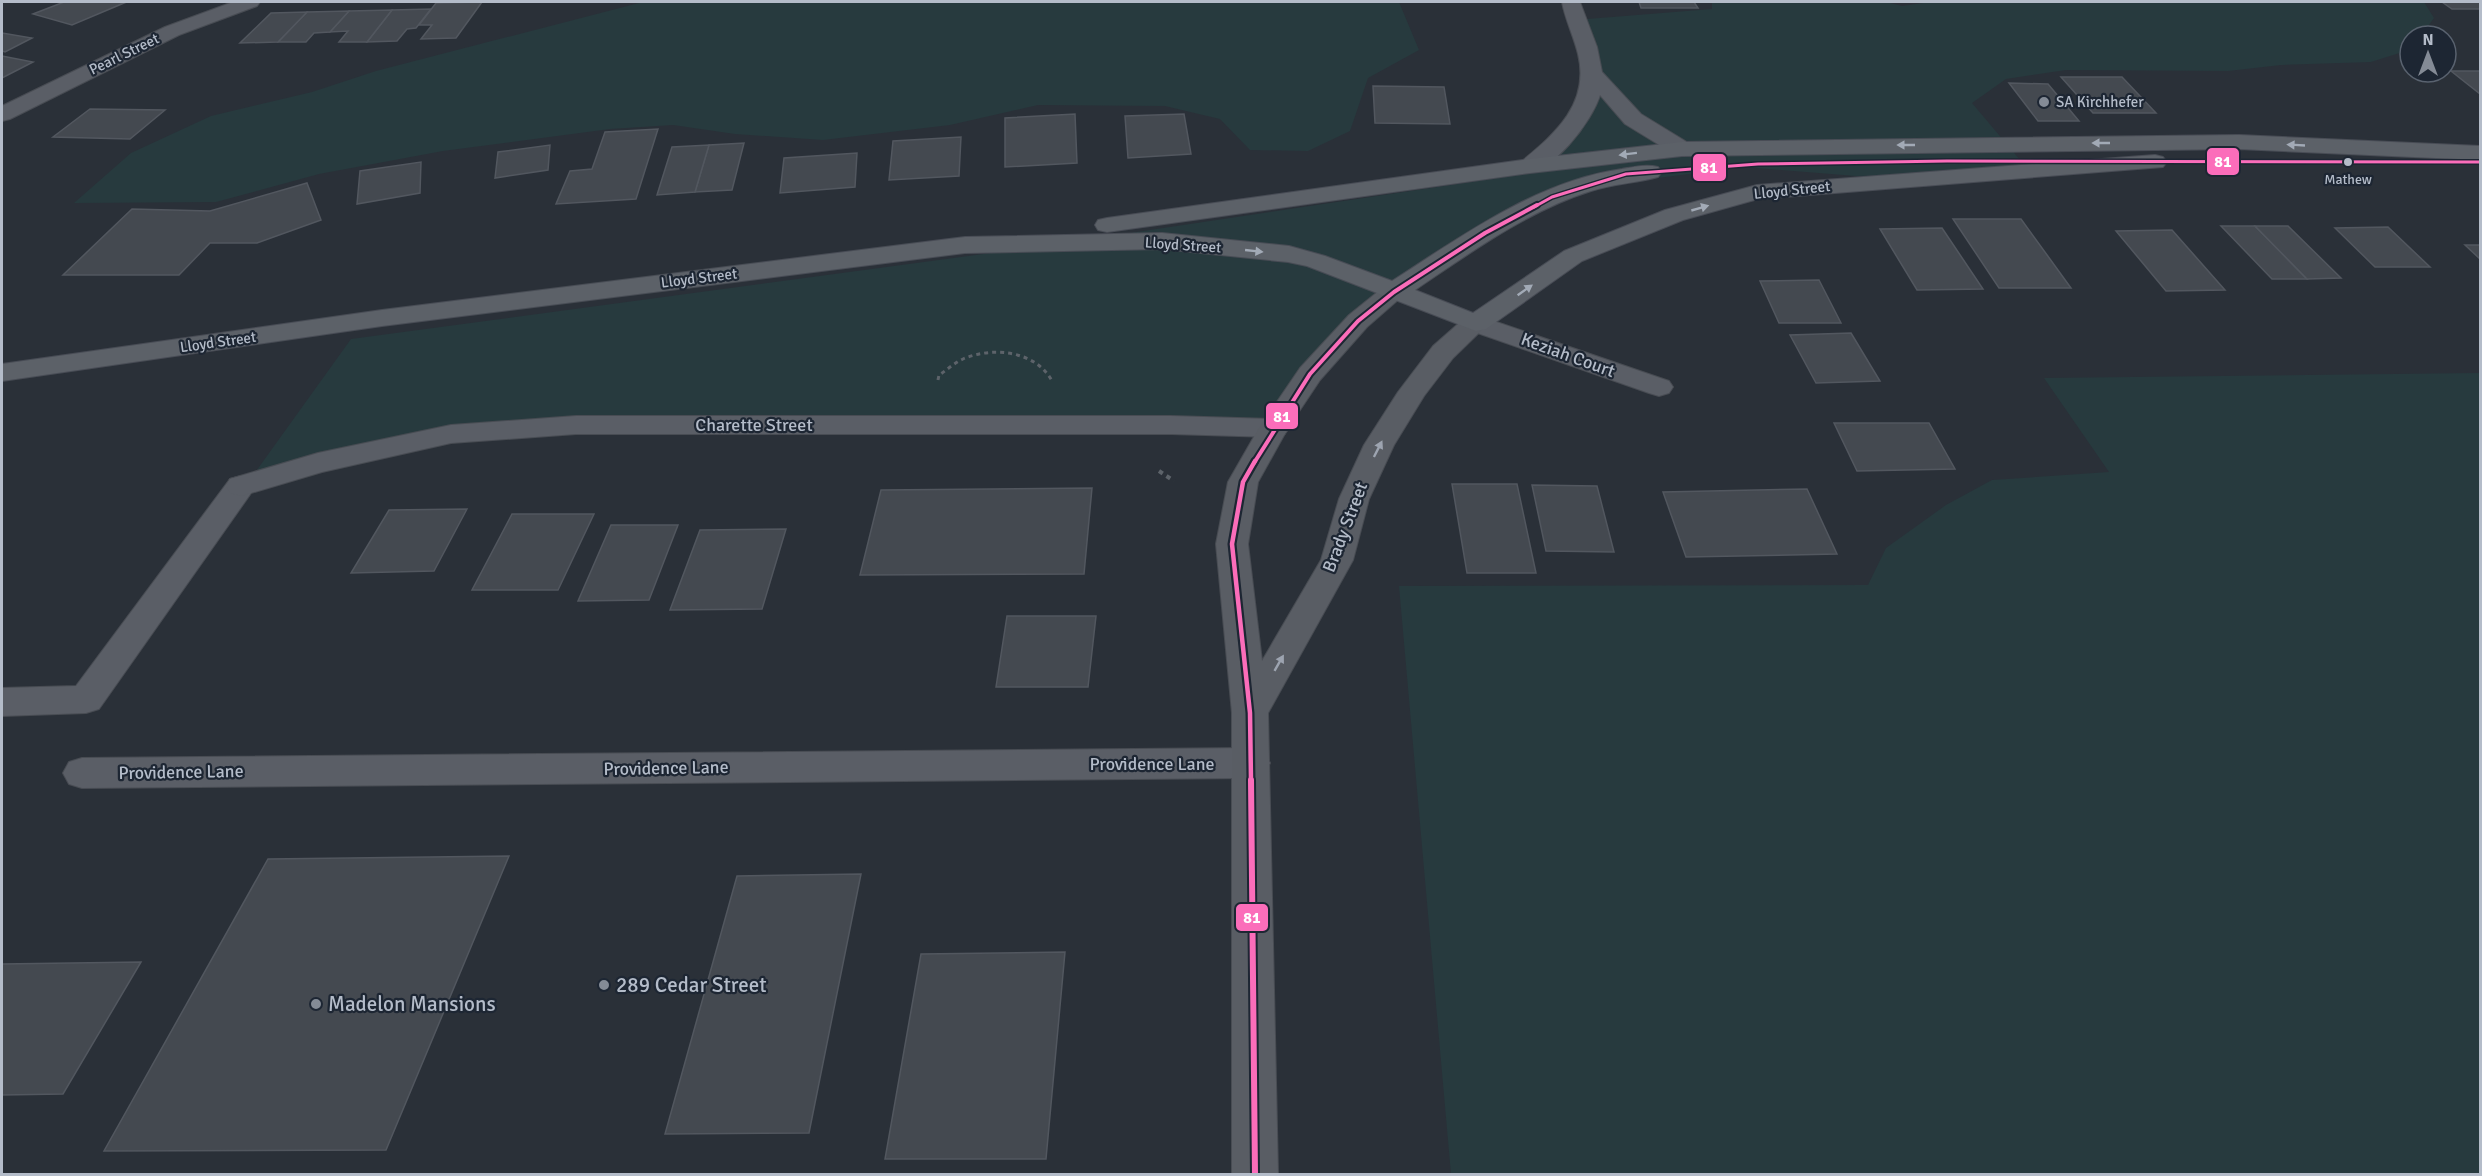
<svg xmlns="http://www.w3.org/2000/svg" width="2482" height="1176" font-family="Signika,sans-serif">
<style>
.green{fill:#273a3e}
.building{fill:#444950;stroke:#52575f;stroke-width:1.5}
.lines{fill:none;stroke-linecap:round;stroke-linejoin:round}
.lane-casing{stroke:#484c53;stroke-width:2}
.street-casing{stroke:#484c53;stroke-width:2}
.secondary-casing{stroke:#484c53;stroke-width:2}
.primary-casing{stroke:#484c55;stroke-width:2}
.path-far1{stroke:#5d636a;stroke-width:3;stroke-dasharray:4 4;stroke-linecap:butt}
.path{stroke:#5d636a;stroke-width:4;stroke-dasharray:4.5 4.5;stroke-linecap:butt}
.lane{fill:#5a5e66;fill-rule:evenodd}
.street{fill:#5a5e66;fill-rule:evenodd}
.secondary{fill:#595d64;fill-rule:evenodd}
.primary{fill:#5c6168;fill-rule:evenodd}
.bus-1-far3-casing{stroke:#1d2633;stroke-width:6}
.bus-1-far2-casing{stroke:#1d2633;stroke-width:8}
.bus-1-far1-casing{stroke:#1d2633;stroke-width:9}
.bus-1-casing{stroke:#1d2633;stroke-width:10}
.bus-1-far3{stroke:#fb6dba;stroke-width:3}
.bus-1-far2{stroke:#fb6dba;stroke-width:4}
.bus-1-far1{stroke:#fb6dba;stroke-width:4.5}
.bus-1{stroke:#fb6dba;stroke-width:6}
.oneway{fill:#a2aab6}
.oneway2{fill:#9da4b0}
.poi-dot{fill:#848b96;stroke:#1d2633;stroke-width:2}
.bus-dot{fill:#b4bcc9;stroke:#1d2633;stroke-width:2}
.labels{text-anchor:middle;stroke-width:4.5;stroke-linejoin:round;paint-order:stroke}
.far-bus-label{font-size:14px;fill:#b4bcc9;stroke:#1d2633}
.far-street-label{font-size:15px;fill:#b4bcc9;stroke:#1d2633}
.far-poi-label{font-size:15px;fill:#b4bcc9;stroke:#1d2633;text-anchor:start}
.street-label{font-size:18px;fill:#b4bcc9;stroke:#1d2633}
.near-poi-label{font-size:21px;fill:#b4bcc9;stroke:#1d2633;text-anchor:start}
.line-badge{stroke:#1d2633;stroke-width:2}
.badge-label{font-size:16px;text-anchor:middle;font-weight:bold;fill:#fff}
</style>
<rect width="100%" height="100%" fill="#2a3038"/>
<g class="green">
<path d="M643 2H1399L1419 50 1368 78 1350 131 1308 151 1250 150 1220 119 1165 106 1038 105 950 125 823 140 735 134 673 125 610 129 443 151 319 174 216 202 74 203 131 153 211 116 312 92 376 71Z"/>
<path d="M1712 2H1886L1902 6 1930 2H2424L2434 18 2421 36H2410L2409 50 2371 62 2281 65 2228 71 2066 70 2006 79 1972 103 2031 173 1856 176 1744 167 1634 181 1553 201 1394 288 1268 430 576 428 450 436 244 488 351 339 1043 246 1524 174 1560 138 1584 96 1575 20 1712 9Z"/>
<path d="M2480 373V1174H1451L1399 586 1868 585 1886 548 1946 505 1992 480 2109 472 2044 378Z"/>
</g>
<g class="building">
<path d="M64 2H117L124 3 72 25 33 14Z"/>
<path d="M482 2 456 38 421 39 432 25H419L436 3Z"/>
<path d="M1639 2H1694L1698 8H1641Z"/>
<path d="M2442 2H2480V9H2452Z"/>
<path d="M431 9 416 28 407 29 397 41 367 42 392 10Z"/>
<path d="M392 10 367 42H339L348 31 330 32 349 11Z"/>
<path d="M349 11 330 32 314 33 306 42H278L307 12Z"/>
<path d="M307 12 278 42 240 43 271 13Z"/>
<path d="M2 33 32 38 5 52 2 51Z"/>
<path d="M2 56 33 62 2 78Z"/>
<path d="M2451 71H2480V94Z"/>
<path d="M2061 77H2122L2156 113H2093Z"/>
<path d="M2009 83 2048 84 2079 121H2038Z"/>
<path d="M1373 86 1444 87 1450 124 1375 123Z"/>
<path d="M90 109 165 110 130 139 53 137Z"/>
<path d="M1075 114 1077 163 1005 167V118Z"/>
<path d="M1184 114 1191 154 1128 158 1125 116Z"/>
<path d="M658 129 636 199 556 204 570 171 592 169 605 132Z"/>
<path d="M961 137 959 176 889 180 893 141Z"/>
<path d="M744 143 732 190 695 192 709 145Z"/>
<path d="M550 145 548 170 495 178 498 152Z"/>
<path d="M709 145 695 192 657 195 672 147Z"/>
<path d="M857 153 855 187 780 193 784 158Z"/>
<path d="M421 162 420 193 357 204 360 171Z"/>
<path d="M307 183 321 220 257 243H210L179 275H63L132 209 210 211Z"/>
<path d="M1953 219H2021L2071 288H1999Z"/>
<path d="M2221 226H2255L2307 279H2272Z"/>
<path d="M2255 226H2288L2341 278 2307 279Z"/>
<path d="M2388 227 2430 267H2375L2335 228Z"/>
<path d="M1942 228 1983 289 1917 290 1880 229Z"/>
<path d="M2172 230 2225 290 2166 291 2116 231Z"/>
<path d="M2465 245H2480V259Z"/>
<path d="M1819 280 1841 323H1779L1760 281Z"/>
<path d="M1851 333 1880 381 1816 383 1790 335Z"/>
<path d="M1834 423H1929L1955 469 1857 471Z"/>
<path d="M1452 484H1517L1536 573H1467Z"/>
<path d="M1532 485 1597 486 1614 552 1546 551Z"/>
<path d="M1092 488 1084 574 860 575 881 490Z"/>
<path d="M1807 489 1837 554 1686 557 1663 492Z"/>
<path d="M467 509 434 571 351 573 389 510Z"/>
<path d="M512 514H594L558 590H472Z"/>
<path d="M611 525H678L649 600 578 601Z"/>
<path d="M786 529 762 609 670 610 700 530Z"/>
<path d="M1007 616H1096L1088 687H996Z"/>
<path d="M509 856 386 1150 104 1151 268 859Z"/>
<path d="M861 874 809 1133 665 1134 737 876Z"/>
<path d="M1065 952 1046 1159H885L921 954Z"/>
<path d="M141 962 63 1094 2 1095V964Z"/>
</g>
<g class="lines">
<g class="lane-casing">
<g id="lane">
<path d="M241 476 252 479 256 486 99 709 86 713 2 716V688L76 686 230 479Z"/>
<path d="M1251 748 1264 752 1270 763 1264 774 1251 778 82 788 69 784 63 773 69 762 82 758Z"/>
</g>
</g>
<g class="street-casing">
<g id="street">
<path d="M233 2H260L257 6 179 35 10 119 2 121V106L165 27Z"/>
<path d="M1562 2H1580L1597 47 1602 72 1641 114 1690 144 1693 149 1690 154 1682 156 1674 154 1625 124 1600 95C1593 120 1550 178 1522 171L1518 166 1522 161C1556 133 1590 103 1578 54 1574 37 1565 19 1562 2Z"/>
<path d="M1476 315 1669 381 1673 387 1669 393 1659 396 1649 393 1466 329 1463 323 1466 317Z"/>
<path d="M576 416H1171L1274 419 1284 421 1289 428 1284 435 1274 437 1171 434H576L451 443 322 472 241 496 230 493 226 486 230 479 318 453 451 425Z"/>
</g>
</g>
<g class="secondary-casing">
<path id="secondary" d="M1394 284 1403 286 1407 292 1367 327 1320 380 1288 428 1258 482 1248 544 1262 661 1321 560 1339 499 1364 445 1398 392 1433 346 1466 317 1476 315 1486 317 1489 323 1453 358 1424 396 1394 445 1369 499 1353 560 1268 713 1278 1174H1232V713L1216 544 1228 482 1259 428 1300 368 1349 315 1385 286Z"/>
</g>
<g class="primary-casing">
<g id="primary">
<path d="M2239 135 2480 146V160L2239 149 1682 156 1530 173 1107 232 1098 230 1095 225 1098 220 1107 218 1530 159 1682 142Z"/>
<path d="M2155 155 2163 157 2167 162 2163 167 1758 199 1683 220 1582 261 1486 329 1476 331 1307 266 1288 262 1162 249 965 253 382 326 2 381V364L382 310 965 237 1162 233 1289 246 1325 256 1392 281C1462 236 1537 181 1622 169 1634 167 1646 164 1658 167L1662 172 1658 177C1636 183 1613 184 1591 191 1527 211 1470 253 1415 290L1473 313 1564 251 1665 210 1757 185Z"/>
</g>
</g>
<path class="path-far1" d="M938 380 939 375C947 370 954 363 963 359 993 346 1036 351 1052 381"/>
<path class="path" d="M1159 471 1174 481"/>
<use href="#lane" class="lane"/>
<use href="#street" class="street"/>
<use href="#secondary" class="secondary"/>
<use href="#primary" class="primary"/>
<g class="bus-1-far3-casing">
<path id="bus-1-far3" d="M1534 207 1552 197 1626 174 1758 164 1947 161 2480 162"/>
</g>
<g class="bus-1-far2-casing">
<path id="bus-1-far2" d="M1254 463 1310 374 1358 321 1394 292 1485 233 1537 205"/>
</g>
<g class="bus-1-far1-casing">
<path id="bus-1-far1" d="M1251 781 1250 713 1232 544 1243 482 1255 461"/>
</g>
<g class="bus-1-casing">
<path id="bus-1" d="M1251 780 1255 1174"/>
</g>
<use href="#bus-1-far3" class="bus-1-far3"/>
<use href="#bus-1-far2" class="bus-1-far2"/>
<use href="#bus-1-far1" class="bus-1-far1"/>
<use href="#bus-1" class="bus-1"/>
</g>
<defs><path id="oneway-solid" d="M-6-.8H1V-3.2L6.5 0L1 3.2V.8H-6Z" transform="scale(1.5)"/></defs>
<g class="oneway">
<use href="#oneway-solid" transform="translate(2101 143) rotate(180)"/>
<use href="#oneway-solid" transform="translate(1906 145) rotate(180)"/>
<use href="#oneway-solid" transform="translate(2296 145) rotate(-177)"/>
<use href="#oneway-solid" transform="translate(1628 154) rotate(173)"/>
<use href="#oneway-solid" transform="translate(1700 208) rotate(-16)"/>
<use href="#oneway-solid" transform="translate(1254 251) rotate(6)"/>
<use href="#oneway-solid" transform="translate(1525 290) rotate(-35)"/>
</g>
<g class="oneway2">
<use href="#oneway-solid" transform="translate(1378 449) rotate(-63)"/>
<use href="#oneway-solid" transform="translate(1279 663) rotate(-60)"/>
</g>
<g class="poi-dot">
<circle cx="2044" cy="102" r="6"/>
<circle cx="604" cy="985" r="6"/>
<circle cx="316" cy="1004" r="6"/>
</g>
<circle class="bus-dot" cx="2348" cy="162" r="5"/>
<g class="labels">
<g class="far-bus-label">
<text x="2348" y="184">Mathew</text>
</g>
<g class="far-street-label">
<text transform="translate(124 54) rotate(-26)" y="5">Pearl Street</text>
<text transform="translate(1792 190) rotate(-6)" y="5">Lloyd Street</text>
<text transform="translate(1183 245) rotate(4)" y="5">Lloyd Street</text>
<text transform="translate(699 278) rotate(-7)" y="5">Lloyd Street</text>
<text transform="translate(218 342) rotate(-8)" y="5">Lloyd Street</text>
</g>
<g class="far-poi-label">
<text x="2056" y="107">SA Kirchhefer</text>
</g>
<g class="street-label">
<text transform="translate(1568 355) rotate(20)" y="6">Keziah Court</text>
<text x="754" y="431">Charette Street</text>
<text transform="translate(1345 527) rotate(-69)" y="6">Brady Street</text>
<text x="1152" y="770">Providence Lane</text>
<text transform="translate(666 768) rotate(-1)" y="6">Providence Lane</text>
<text transform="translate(181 772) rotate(-1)" y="6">Providence Lane</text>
</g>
<g class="near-poi-label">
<text x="616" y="992">289 Cedar Street</text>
<text x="328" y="1011">Madelon Mansions</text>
</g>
</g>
<g class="line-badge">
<rect x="2206" y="147" width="34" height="29" rx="6" fill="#fb6dba"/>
<rect x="1692" y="153" width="35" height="29" rx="6" fill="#fb6dba"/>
<rect x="1265" y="402" width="34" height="28" rx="6" fill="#fb6dba"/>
<rect x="1235" y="903" width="34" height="29" rx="6" fill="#fb6dba"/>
</g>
<g class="badge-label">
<text x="2223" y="167">81</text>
<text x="1709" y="173">81</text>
<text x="1282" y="422">81</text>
<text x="1252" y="923">81</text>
</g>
<rect width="2482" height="1176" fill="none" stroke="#b4bcc9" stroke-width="6"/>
<g transform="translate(2428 54)"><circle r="28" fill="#1d2633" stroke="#59626f" stroke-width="1.5"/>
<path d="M0-4.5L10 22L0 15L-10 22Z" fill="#848b96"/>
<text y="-9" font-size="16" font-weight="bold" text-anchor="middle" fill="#b4bcc9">N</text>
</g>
</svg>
